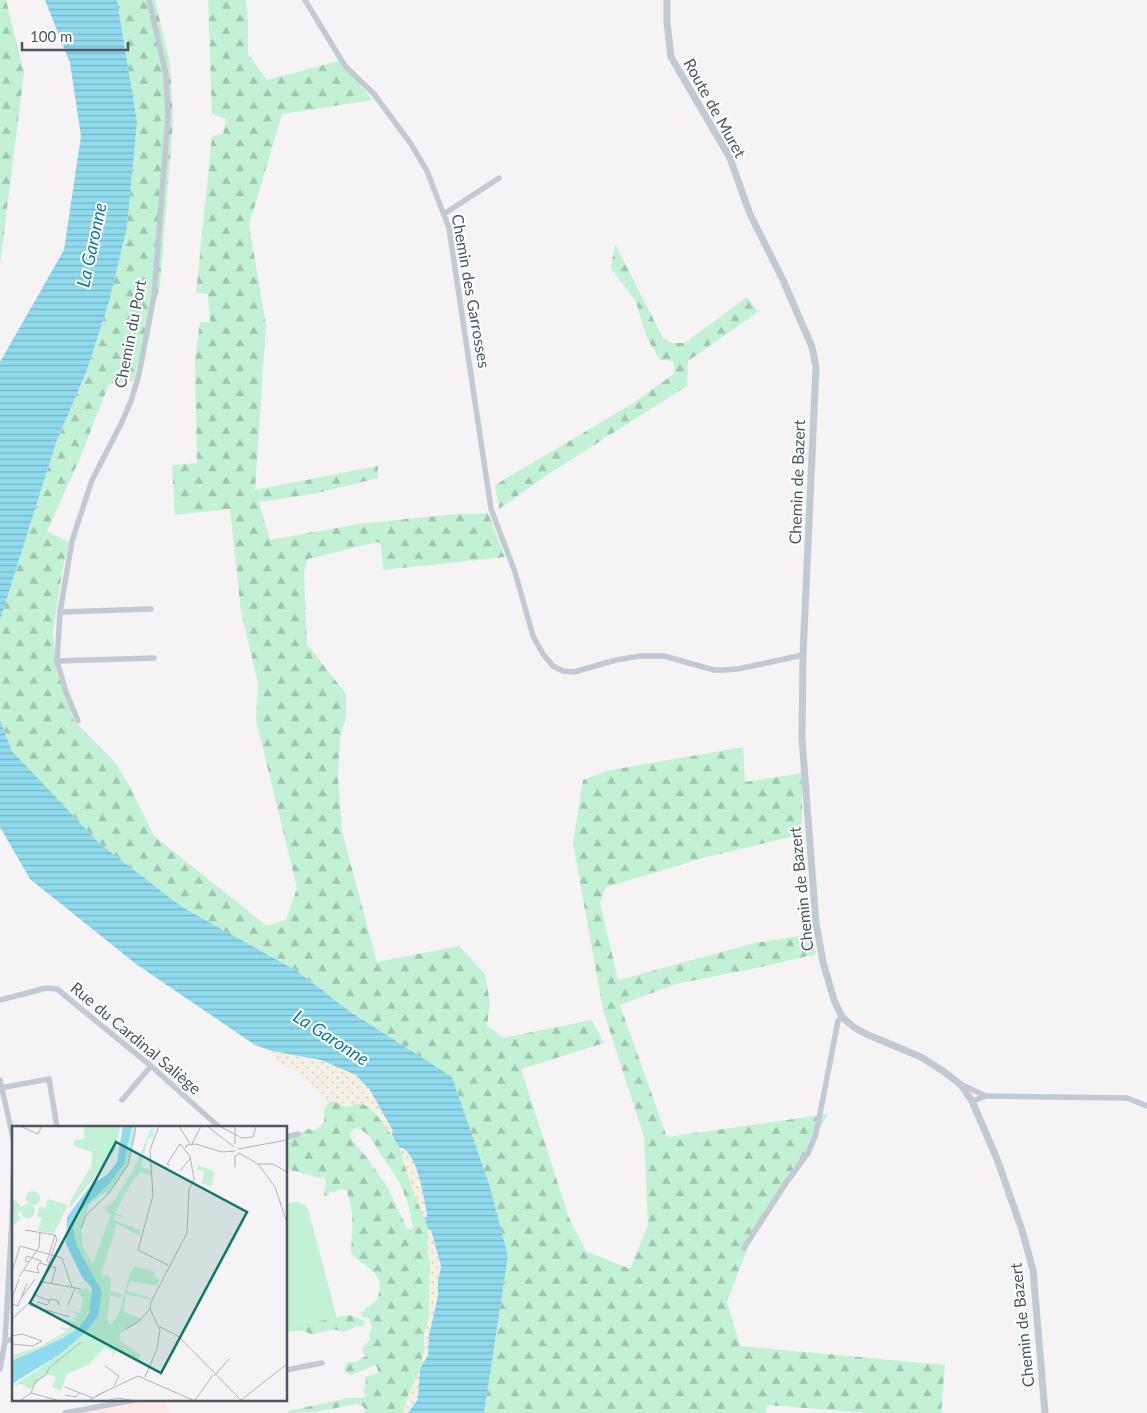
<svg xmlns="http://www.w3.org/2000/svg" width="1147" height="1413" font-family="Lato,sans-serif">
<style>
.medical{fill:#fce8e6}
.forest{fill:url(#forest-firs);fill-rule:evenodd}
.sand{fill:url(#sand-dots)}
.garden{fill:#c3f1d5}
.water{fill:url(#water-rules)}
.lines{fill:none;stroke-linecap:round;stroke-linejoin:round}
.minor{stroke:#c1cad2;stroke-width:5.5}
.tertiary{stroke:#c1cad2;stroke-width:7}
.labels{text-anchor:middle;stroke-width:4;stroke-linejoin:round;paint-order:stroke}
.street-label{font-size:16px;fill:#4a5661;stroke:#fff}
.water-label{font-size:18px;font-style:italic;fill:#0c7c9b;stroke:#fff}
.inset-road{fill:none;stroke:#b1b4b9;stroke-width:1}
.view{fill:#0f766e;fill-opacity:0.15;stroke:#0f766e;stroke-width:2.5}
.inset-edge{fill:none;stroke:#4a5661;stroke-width:2.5}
</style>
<defs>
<pattern id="forest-firs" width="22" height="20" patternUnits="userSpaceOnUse" patternTransform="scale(1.25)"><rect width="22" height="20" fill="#c3f1d5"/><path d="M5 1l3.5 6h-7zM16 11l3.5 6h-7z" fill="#a0c6b0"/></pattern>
<pattern id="sand-dots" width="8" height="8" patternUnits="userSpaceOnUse" patternTransform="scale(1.25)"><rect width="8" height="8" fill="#f5f0e5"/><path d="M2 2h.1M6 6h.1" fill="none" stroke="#d4d0c7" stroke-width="1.8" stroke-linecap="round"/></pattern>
<pattern id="water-rules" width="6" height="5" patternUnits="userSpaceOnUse" patternTransform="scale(1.25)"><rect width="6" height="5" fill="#90daee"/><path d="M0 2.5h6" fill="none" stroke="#78b4c4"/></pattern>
</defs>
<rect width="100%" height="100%" fill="#f5f3f3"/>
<path class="medical" d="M158 1399H166L169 1413H84Z"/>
<g class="forest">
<path d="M0 0H6L24 73 0 265Z"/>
<path d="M117 0H155L170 64 173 121 160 287 144 336 134 381 109 384 80 458 47 531 69 542 62 572 53 633 57 673 74 721 115 762 129 785 154 836 267 926 286 920 297 888 256 720 258 683 241 612 230 509 175 515 172 465 197 463 195 362 200 322H210L208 294 196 293 212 136 223 134 226 119 212 114 208 0H246L248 22V54L267 80 342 60 372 100 282 114 249 225 266 325 255 490 378 466V478L313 494 259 502 270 540 359 524 445 515 488 513 505 557 383 570 381 544 377 542 308 559 304 573 307 644 346 694V717L340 739 338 776 342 832 377 962 459 946 485 974 490 1003 487 1025 503 1038 592 1020 604 1043 521 1069 569 1218 586 1251 630 1269 648 1225 644 1137 603 1010 573 843 583 780 606 771 743 747 745 782 802 773V834L703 858 606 887 600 902 618 980 755 943 812 934 816 954 766 966 676 984 620 1005 667 1137 828 1114 748 1247 727 1302 740 1346 945 1365 941 1413H869L767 1405 766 1413H484L508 1256 490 1187 452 1077 349 1011 297 971 182 907 100 844 12 751 0 720V620L56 443 87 370 109 302 127 227 137 122Z"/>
<path d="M615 244 663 338 671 343H685L747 297 758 312 688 361 687 386 547 475 499 509 495 485 632 404 675 373 673 361 660 360 647 338 636 302 611 268Z"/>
<path d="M335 1101 351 1106C354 1105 358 1102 362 1104 375 1108 392 1135 399 1147L428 1229V1253L430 1261 429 1316 424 1341 425 1347 417 1378 407 1398 403 1413H366L363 1406 357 1404 315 1412 289 1413 288 1411 348 1398H362L366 1396 363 1390 366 1386 365 1377 378 1373 377 1367 375 1365 352 1375 345 1372 344 1368 348 1362H356L366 1356 362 1349 370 1339 369 1333 372 1329 368 1318 362 1317 361 1313 378 1299C378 1295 381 1287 380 1283 376 1269 360 1263 351 1253 352 1231 355 1210 346 1190L340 1189 334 1193 330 1191 328 1195 324 1196 326 1180 323 1177 319 1178 290 1170 286 1167V1140L308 1129 316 1130C325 1123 325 1120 324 1109L329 1103ZM355 1128 362 1130 369 1136 400 1183 408 1204 413 1227 411 1230 407 1228 405 1224 388 1188 367 1158 351 1139 350 1133Z"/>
<path d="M350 1315 365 1321 364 1325 360 1327 354 1325V1328L342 1332C332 1327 325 1332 315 1334 310 1335 307 1332 303 1331 298 1330 291 1332 286 1332V1327L299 1321 306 1320 313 1322Z"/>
</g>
<g class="sand">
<path d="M272 1051 321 1060 356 1075 370 1090 393 1131 392 1135C384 1126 374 1107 362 1104 356 1102 351 1106 346 1107L335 1102 329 1103 315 1091 306 1079 279 1062Z"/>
<path d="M399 1147C403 1147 406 1148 409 1152 416 1160 427 1205 427 1217H424L412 1189Z"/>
<path d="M428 1229 431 1230 441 1266 438 1281V1296L429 1335 428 1356 420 1368 425 1347 424 1341V1334L429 1316 430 1261 427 1246Z"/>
<path d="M419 1372 421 1376 418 1399 408 1413H403L407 1398Z"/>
</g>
<path class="garden" d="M296 1202 305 1205 308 1209 337 1318 312 1322 306 1320 299 1321 286 1327V1204Z"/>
<g class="water">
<path d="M45 0H117L137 122 127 227 109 302 87 370 56 443 0 620V362L64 250 81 136 70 63Z"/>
<path d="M0 720 12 751 100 844 182 907 297 971 349 1011 452 1077 490 1187 508 1256 484 1413H408L418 1399 420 1368 428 1356 429 1335 438 1296V1281L441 1266 431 1230 428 1229 424 1217H427V1213C423 1196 417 1149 399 1147L392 1135 393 1131 370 1090 356 1075 321 1060 272 1051 255 1045 136 964 30 879 0 827Z"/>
</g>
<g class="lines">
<g class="minor">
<path d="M305 0 345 66 374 94 411 144 427 171 449 228 491 509 515 572 533 636 543 654 553 666 563 671 574 672 616 660 640 656H664L714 670H724L738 669 803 655"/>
<path d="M444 214 499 178"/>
<path d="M60 612 151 609"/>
<path d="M57 661 154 658"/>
<path d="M78 721 66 692 57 661 60 612 72 541 92 480 121 424 131 401 139 374 154 296 168 116 166 75 149 0"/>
<path d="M0 1000 46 988 57 989 151 1066 219 1127"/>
<path d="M0 1080 14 1142"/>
<path d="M958 1083 986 1096"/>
<path d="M0 1088 49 1079 57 1127"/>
<path d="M122 1100 151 1066"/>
<path d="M972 1101 986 1096 1127 1098 1147 1106"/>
<path d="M286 1137 298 1134"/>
<path d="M744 1248 786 1183 808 1153 816 1134 838 1021 842 1017"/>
<path d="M5 1341 14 1339"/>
<path d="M0 1369 5 1341 12 1220 14 1145"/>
<path d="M286 1370 322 1363"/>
<path d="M65 1413 140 1399"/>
</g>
<path class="tertiary" d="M667 0V22L671 57 730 158 750 214 783 280 812 347 816 367 803 655 802 739 816 923 823 962 834 1000 842 1017 855 1028 866 1034 921 1057 943 1071 961 1085 972 1101 997 1159 1022 1230 1033 1270 1045 1413"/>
</g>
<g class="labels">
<g class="street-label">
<text transform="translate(715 108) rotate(61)" y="6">Route de Muret</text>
<text transform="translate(471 291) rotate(80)" y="6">Chemin des Garrosses</text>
<text transform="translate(130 334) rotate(-79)" y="6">Chemin du Port</text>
<text transform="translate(797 482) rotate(-88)" y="6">Chemin de Bazert</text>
<text transform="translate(801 889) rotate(-96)" y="6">Chemin de Bazert</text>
<text transform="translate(136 1038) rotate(40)" y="6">Rue du Cardinal Saliège</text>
<text transform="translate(1022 1325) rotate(-96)" y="6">Chemin de Bazert</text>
</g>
<g class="water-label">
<text transform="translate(92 245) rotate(-78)" y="6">La Garonne</text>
<text transform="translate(331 1038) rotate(33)" y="6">La Garonne</text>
</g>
</g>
<g transform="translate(12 1126)">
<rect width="275" height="275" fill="#f5f3f3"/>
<path d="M72 0H109L102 26 57 83 59 74 80 39V26L62 20V15L72 13ZM120 0 124 1V8L116 40 96 68 93 66 77 79 69 103 71 121 81 138 99 88 93 85 95 79 98 80 122 43 139 3 145 4 140 5 142 10 136 13 129 37 130 41 139 44 140 50 129 46 119 57 103 87 118 93 103 89 102 94 128 104V110L105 98 89 148 99 152 98 165 110 168 109 172 98 170 95 194 99 199 108 185 118 147 123 140 143 146 142 150 148 153 145 160 118 155 115 165 140 172 139 174 114 168 111 186 131 193 108 208 107 214 129 229 125 235 106 223 100 231 101 226 93 221 76 239 55 248 49 265 40 261 44 251 34 248 18 263 9 258 0 261 48 228 73 207 86 190 82 152 64 118 60 97 65 88 98 57 112 38ZM75 162 80 168 78 182 69 198 51 212 0 235V229L29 220 55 205 46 201 57 203 60 198 51 194 64 195 60 193 66 189 55 184 68 187 71 173 65 164Z" fill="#c3f1d5"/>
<path d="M186 39 202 45 200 60 190 58 192 45 185 44ZM14 72a7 7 0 1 1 14 0a7 7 0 1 1-14 0ZM0 72 11 82 5 89 9 92 2 99ZM36 73 56 79 42 107 26 105 30 92 25 91 27 81H32L33 84ZM9 85a7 7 0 1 1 14 0a7 7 0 1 1-14 0Z" fill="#c3f1d5"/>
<path d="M111 0H120L112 38 98 57 65 88 60 97 64 118 90 166 86 190 73 207 48 228 0 258V235L51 212 67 201 77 187 80 162 70 151 54 118 55 91 79 59 96 48 105 36Z" fill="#90daee"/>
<path class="inset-road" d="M8 0 26 8 30 0M147 0 138 24 141 69 126 124 156 139M167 0 178 18M195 0 222 21M207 0 230 12 241 11 244 0M223 0V18M180 18 189 0M173 22 175 19 184 18 210 26 223 25M226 23 275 14M227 27 246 38 263 61 275 97M246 38H261L275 46M223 41V30L228 27M168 45 178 33M69 103 74 89 97 67 116 39 124 0M28 137 44 142 39 158M39 137 35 135 43 109M12 144 27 147 25 141 29 135 15 130 13 135 17 136M0 146 8 120 50 132 60 161M7 151 27 121 28 106M31 156 69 163M23 169 38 175 35 179 25 176M10 171 23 153M0 172 7 153M37 173 44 174 45 175 47 176V179L45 175M0 178 6 180 15 157M17 179 58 191M56 179 63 162M0 193 16 178 31 156 45 113 43 109 13 104M148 201 166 210 229 274 275 238M113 203 126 196 138 183M0 210 10 208 30 215 21 220 0 218M93 240 107 250 102 260M202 250 217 233M133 251 145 223 148 204 138 183 139 176 175 107 177 63 182 53 178 30 168 18 155 38 158 39M53 261 81 272M19 267 23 256 34 249 37 242 69 216M53 269 64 271 67 267M84 270 126 250 183 275M183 274 201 249M8 275 19 267 48 275M76 275 92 266M93 275 106 272 124 275"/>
<path class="view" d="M104 16 235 86 149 247 18 177Z"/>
<rect width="275" height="275" class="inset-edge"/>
</g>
<path d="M22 42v8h106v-8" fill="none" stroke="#4a5661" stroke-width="2.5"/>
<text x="30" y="42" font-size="15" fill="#4a5661" stroke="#ffffff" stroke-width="4" paint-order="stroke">100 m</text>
</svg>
